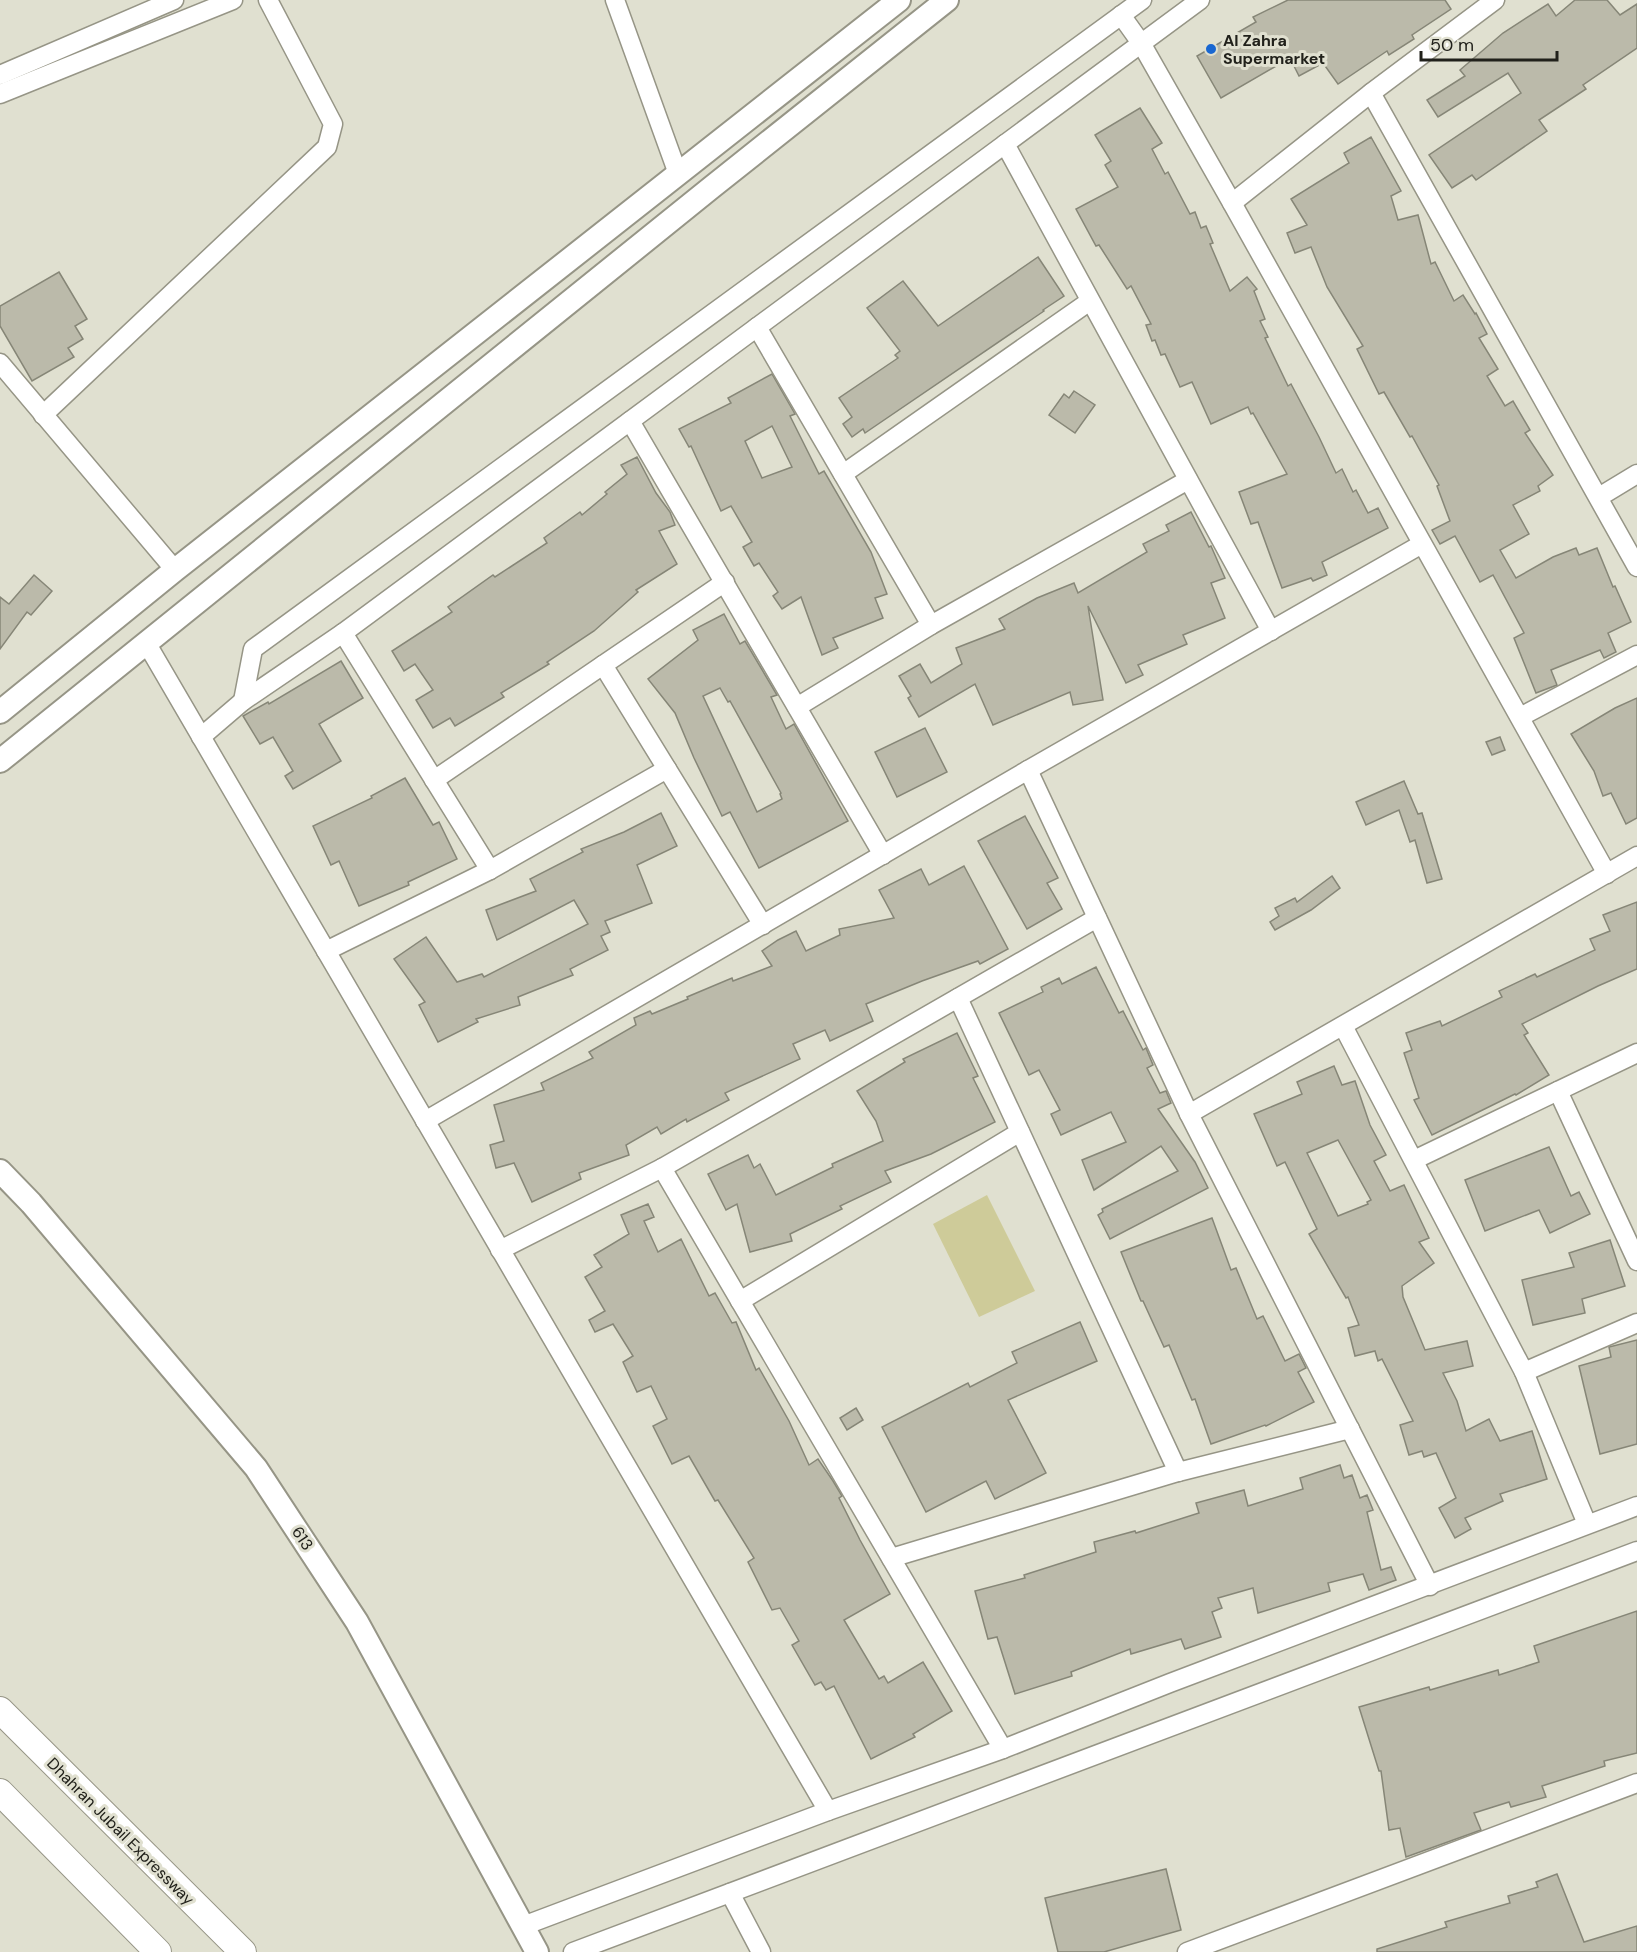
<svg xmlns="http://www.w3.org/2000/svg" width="1637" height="1952" font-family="'DM Sans',sans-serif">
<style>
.green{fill:#cecb99}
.building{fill:#bbbaaa;stroke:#868677;stroke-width:1.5;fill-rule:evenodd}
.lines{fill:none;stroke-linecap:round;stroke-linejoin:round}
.minor-casing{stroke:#969586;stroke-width:21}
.major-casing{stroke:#969586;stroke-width:26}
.highway-casing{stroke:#969586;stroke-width:28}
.minor{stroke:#fff;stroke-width:18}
.major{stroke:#fff;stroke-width:22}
.highway{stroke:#fff;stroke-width:26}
.poi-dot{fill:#1967d1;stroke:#e0e0d0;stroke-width:2}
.labels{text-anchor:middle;stroke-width:6;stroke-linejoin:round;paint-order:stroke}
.poi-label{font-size:16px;font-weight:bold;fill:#21211b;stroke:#e0e0d0;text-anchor:start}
.street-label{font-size:16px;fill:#21211b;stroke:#e0e0d0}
</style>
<rect width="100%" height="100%" fill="#e0e0d0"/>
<path class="green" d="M987 1195 1035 1291 979 1317 933 1224Z"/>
<g class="building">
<path d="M1288 0H1445L1451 9 1412 35 1414 39 1389 55 1387 51 1338 84 1323 63 1299 76 1290 58 1221 98 1197 56 1256 22 1253 17Z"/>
<path d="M1575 0H1607L1620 15 1637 4V48L1583 85 1586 89 1539 120 1547 131 1476 180 1472 175 1452 188 1429 155 1521 93 1508 73 1438 117 1427 100 1465 76 1460 70 1503 33 1548 4 1556 16Z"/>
<path d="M1140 108 1162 143 1152 149 1165 174 1168 172 1190 214 1195 212 1201 228 1206 226 1213 243 1210 244 1230 291 1247 277 1257 289 1254 291 1265 319 1260 321 1268 337 1265 338 1288 386 1291 384 1319 437 1336 473 1342 469 1353 492 1356 490 1368 513 1378 508 1388 528 1322 562 1327 575 1313 581 1311 578 1282 588 1258 522 1251 524 1239 492 1287 474 1253 413 1251 414 1248 407 1211 424 1192 382 1180 387 1165 354 1161 355 1155 340 1152 341 1146 325 1151 324 1131 286 1127 289 1099 245 1096 246 1076 209 1118 187 1105 165 1111 161 1095 135Z"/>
<path d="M1371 137 1401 191 1391 196 1398 220 1418 215 1431 264 1435 262 1454 301 1463 295 1475 314 1476 313 1487 334 1479 338 1498 369 1487 376 1505 406 1513 401 1530 430 1525 433 1553 475 1538 486 1540 491 1513 505 1529 534 1500 550 1516 578 1553 557 1576 548 1579 555 1597 548 1613 587 1615 586 1631 622 1608 633 1616 652 1604 658 1600 650 1551 670 1557 685 1536 693 1514 638 1524 633 1493 575 1480 582 1455 536 1440 544 1432 530 1450 521 1437 486 1439 485 1412 436 1410 437 1384 392 1379 394 1357 349 1363 346 1327 287 1311 247 1295 253 1287 233 1307 225 1291 199 1349 163 1344 153Z"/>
<path d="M1038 257 1064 296 1043 310 1044 311 865 433 863 429 852 437 843 424 852 417 839 398 898 358 895 355 900 351 867 308 903 281 938 326Z"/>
<path d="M59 272 87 319 75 326 83 339 68 348 74 357 32 381 0 326V306Z"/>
<path d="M772 374 795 414 790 416 819 474 824 471 871 552 887 594 875 598 883 618 833 638 838 648 822 655 801 597 782 609 773 596 778 592 759 563 754 566 743 547 752 542 731 506 721 511 691 446 689 447 679 429 731 403 728 398ZM772 426 792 467 762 478 745 441Z"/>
<path d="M1074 391 1095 405 1075 433 1049 415 1064 394 1069 398Z"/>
<path d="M637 457 656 493 670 512 675 525 659 531 677 564 636 590 638 592 594 631 547 662 549 664 501 693 504 697 455 726 450 718 433 728 416 700 433 690 415 664 404 671 392 651 452 612 448 607 493 575 495 577 547 543 544 538 580 512 582 515 607 494 605 492 627 474 621 465Z"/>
<path d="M1191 512 1209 547 1211 546 1225 578 1211 583 1225 618 1183 635 1187 644 1138 665 1143 675 1126 683 1088 606 1103 700 1073 705 1070 692 993 725 975 684 919 717 908 698 911 696 899 676 920 664 931 683 962 664 956 648 1005 629 999 619 1037 598 1074 583 1078 593 1147 552 1143 544 1169 531 1166 525Z"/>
<path d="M34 575 52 591 31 615 27 612 0 649V597L9 604Z"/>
<path d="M724 614 740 644 745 641 777 695 771 697 786 729 794 724 848 821 759 868 730 812 722 816 694 758 675 713 648 679 698 640 693 630ZM720 688 728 702 730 701 781 793 780 794 782 799 757 812 703 696Z"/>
<path d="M341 661 363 698 319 724 341 761 293 789 285 776 293 771 273 737 260 744 243 716 268 702 269 704Z"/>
<path d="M1637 698V818L1626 824 1611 793 1603 796 1594 771 1571 734 1615 708Z"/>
<path d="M925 728 947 772 897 797 875 752Z"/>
<path d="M1500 737 1505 750 1492 755 1486 742Z"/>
<path d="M405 778 433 825 439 822 457 859 408 882 409 885 359 906 339 861 331 865 313 826 372 798 371 796Z"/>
<path d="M1404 781 1418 814 1422 813 1442 879 1427 883 1415 840 1410 842 1399 810 1366 825 1356 802Z"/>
<path d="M661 813 677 846 637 865 652 903 605 921 610 932 601 936 608 950 570 969 573 975 518 997 520 1005 476 1019 478 1022 438 1042 419 1005 425 1002 394 959 426 937 457 982 482 974 484 977 588 924 574 900 497 940 486 910 536 891 530 879 583 852 581 849 624 832Z"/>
<path d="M1025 816 1058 878 1047 883 1062 909 1027 929 978 841Z"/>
<path d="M964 866 1008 949 980 964 978 961 922 981 866 1004 873 1021 830 1041 825 1030 793 1044 800 1059 725 1093 729 1100 687 1122 686 1119 661 1134 657 1127 626 1145 629 1155 579 1173 581 1179 532 1202 514 1163 496 1168 490 1145 504 1141 494 1105 544 1090 541 1083 593 1058 589 1052 636 1025 634 1018 650 1011 652 1014 688 999 687 997 732 978 733 981 772 966 762 951 778 940 796 931 806 951 840 935 839 929 894 918 879 890 921 869 929 885Z"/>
<path d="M1332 876 1340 888 1311 910 1275 930 1270 922 1279 916 1275 908 1295 898 1297 902Z"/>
<path d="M1637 902V969L1598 986 1522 1024 1528 1033 1524 1035 1549 1075 1516 1095 1515 1094 1432 1135 1414 1100 1419 1098 1404 1053 1412 1050 1406 1033 1440 1021 1442 1026 1502 997 1499 991 1535 974 1537 977 1595 950 1590 939 1610 931 1603 915Z"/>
<path d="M1096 967 1119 1013 1123 1011 1143 1050 1146 1048 1153 1065 1147 1068 1160 1093 1166 1091 1171 1103 1158 1109 1195 1162 1208 1188 1110 1239 1098 1215 1103 1212 1102 1209 1178 1171 1161 1146 1094 1190 1082 1160 1126 1142 1111 1112 1061 1135 1051 1114 1060 1110 1039 1070 1029 1075 999 1013 1043 992 1041 987 1059 978 1062 984Z"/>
<path d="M957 1033 978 1076 973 1078 995 1122 931 1154 885 1171 891 1182 840 1206 842 1209 790 1234 792 1241 750 1252 737 1204 726 1210 708 1174 748 1155 754 1168 760 1164 776 1195 833 1167 832 1164 883 1141 876 1121 857 1091 905 1062 903 1059Z"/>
<path d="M1334 1066 1342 1085 1355 1081 1370 1125 1386 1155 1374 1161 1390 1191 1404 1185 1429 1238 1419 1242 1434 1263 1402 1286 1403 1297 1425 1350 1467 1341 1473 1366 1443 1373 1457 1401 1466 1431 1489 1419 1500 1441 1532 1431 1547 1479 1500 1494 1503 1501 1465 1518 1471 1529 1455 1538 1439 1508 1456 1498 1436 1453 1424 1457 1422 1451 1409 1455 1400 1425 1413 1421 1382 1359 1378 1361 1375 1351 1355 1356 1348 1328 1359 1325 1348 1297 1346 1298 1309 1234 1317 1229 1285 1162 1277 1166 1254 1114 1302 1094 1297 1082ZM1338 1140 1371 1200 1367 1202 1368 1204 1338 1216 1307 1153Z"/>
<path d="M1549 1147 1571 1196 1579 1192 1590 1214 1550 1233 1539 1210 1485 1231 1465 1180Z"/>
<path d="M648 1204 654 1217 644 1221 658 1252 681 1239 709 1296 715 1293 732 1323 736 1322 756 1370 759 1368 789 1421 809 1465 818 1459 833 1481 842 1496 839 1498 860 1540 890 1594 844 1620 879 1679 884 1676 888 1683 923 1662 952 1711 913 1734 915 1737 871 1759 834 1686 826 1690 821 1682 815 1685 792 1645 799 1641 780 1608 772 1610 748 1562 754 1558 718 1500 715 1501 689 1456 672 1464 653 1426 667 1419 651 1386 637 1392 623 1362 633 1356 613 1324 595 1332 589 1320 605 1311 585 1277 602 1267 594 1255 629 1234 621 1215Z"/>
<path d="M1212 1218 1231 1270 1236 1268 1257 1319 1263 1316 1285 1361 1299 1354 1306 1368 1298 1372 1314 1402 1266 1426 1265 1425 1211 1444 1195 1399 1192 1400 1169 1345 1164 1347 1143 1301H1141L1121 1252Z"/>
<path d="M1610 1240 1625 1286 1582 1299 1585 1313 1533 1325 1522 1280 1574 1267 1569 1253Z"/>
<path d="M1080 1322 1097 1361 1008 1400 1046 1473 995 1499 986 1481 926 1512 882 1427 968 1383 970 1387 1017 1363 1012 1352Z"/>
<path d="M1637 1340V1444L1600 1454 1579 1366 1611 1357 1609 1347Z"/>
<path d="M856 1408 863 1420 847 1430 840 1418Z"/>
<path d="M1340 1465 1344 1478 1352 1475 1360 1498 1367 1495 1373 1510 1367 1512 1381 1570 1391 1567 1396 1580 1369 1590 1363 1574 1328 1583 1330 1591 1258 1613 1253 1588 1218 1598 1222 1608 1212 1612 1221 1637 1185 1649 1181 1639 1131 1654 1130 1649 1071 1672 1072 1676 1015 1694 997 1637 988 1639 975 1591 1025 1578 1024 1575 1096 1552 1094 1542 1135 1531 1136 1533 1199 1513 1196 1503 1244 1490 1248 1506 1303 1489 1300 1478Z"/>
<path d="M1637 1611V1753L1604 1761 1605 1766 1542 1786 1546 1797 1511 1807 1509 1802 1474 1813 1481 1830 1406 1857 1400 1828 1389 1830 1381 1771H1379L1359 1707 1429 1687 1430 1690 1498 1670 1499 1675 1539 1662 1534 1646Z"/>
<path d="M1166 1869 1181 1930 1104 1952H1058L1045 1898Z"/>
<path d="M1557 1874 1584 1942 1637 1926V1952H1377V1949L1447 1927 1445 1922 1510 1903 1508 1896 1538 1887 1536 1882Z"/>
</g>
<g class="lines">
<g class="minor-casing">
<g id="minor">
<path d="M615 0 678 174"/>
<path d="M1121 15 1141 43 1232 203 1607 874"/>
<path d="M0 75 174 0"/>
<path d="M1371 93 1637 567"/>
<path d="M0 94 233 0"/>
<path d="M1005 144 1271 631"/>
<path d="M1232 203 1371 93 1495 0"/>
<path d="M757 327 931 625"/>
<path d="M0 363 175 570"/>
<path d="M43 415 327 147 333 124 268 0"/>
<path d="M630 421 883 855"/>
<path d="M843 474 1090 301"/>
<path d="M1599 497 1637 474"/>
<path d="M343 633 490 870"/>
<path d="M147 644 828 1811"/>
<path d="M603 665 763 925"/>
<path d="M243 701 253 649 1142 0"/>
<path d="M797 707 931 625 1188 480"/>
<path d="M1520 717 1637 655"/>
<path d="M201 737 243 701 343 633 1200 0"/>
<path d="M1028 770 1189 1114 1430 1586"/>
<path d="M434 780 725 582"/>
<path d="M326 951 490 870 667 769"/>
<path d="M958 998 1178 1472"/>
<path d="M1343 1026 1524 1372 1587 1524"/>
<path d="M1558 1091 1637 1261"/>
<path d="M1189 1114 1637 856"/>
<path d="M425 1121 1028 770 1422 544"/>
<path d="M1414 1160 1637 1053"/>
<path d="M662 1168 1003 1749"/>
<path d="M500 1250 662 1168 1097 918"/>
<path d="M740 1301 1020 1132"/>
<path d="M1524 1372 1637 1323"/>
<path d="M891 1558 1178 1472 1350 1429"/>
<path d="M730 1893 761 1952"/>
<path d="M523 1926 828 1811 1003 1749 1170 1683 1637 1506"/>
<path d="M573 1952 1637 1551"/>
<path d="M1187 1952 1637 1783"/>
</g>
</g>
<g class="major-casing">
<g id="major">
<path d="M0 712 175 570 899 0"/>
<path d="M0 761 712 187 947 0"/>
<path d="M0 1171 31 1203 256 1468 357 1622 537 1952"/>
</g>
</g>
<g class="highway-casing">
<g id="highway">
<path d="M0 1710 243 1952"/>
<path d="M0 1792 158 1952"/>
</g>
</g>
<use href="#minor" class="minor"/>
<use href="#major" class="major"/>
<use href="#highway" class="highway"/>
</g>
<circle class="poi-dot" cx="1211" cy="49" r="6"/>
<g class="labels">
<g class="poi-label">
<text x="1223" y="46">Al Zahra<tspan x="1223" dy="18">Supermarket</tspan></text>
</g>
<g class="street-label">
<text transform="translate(303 1538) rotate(56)" y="6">613</text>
<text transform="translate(121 1831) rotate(45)" y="6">Dhahran Jubail Expressway</text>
</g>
</g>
<path d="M1421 51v9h136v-9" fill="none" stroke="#21211b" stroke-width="3"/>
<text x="1430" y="51" font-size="18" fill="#21211b" stroke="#e0e0d0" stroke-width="4.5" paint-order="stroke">50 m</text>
</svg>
